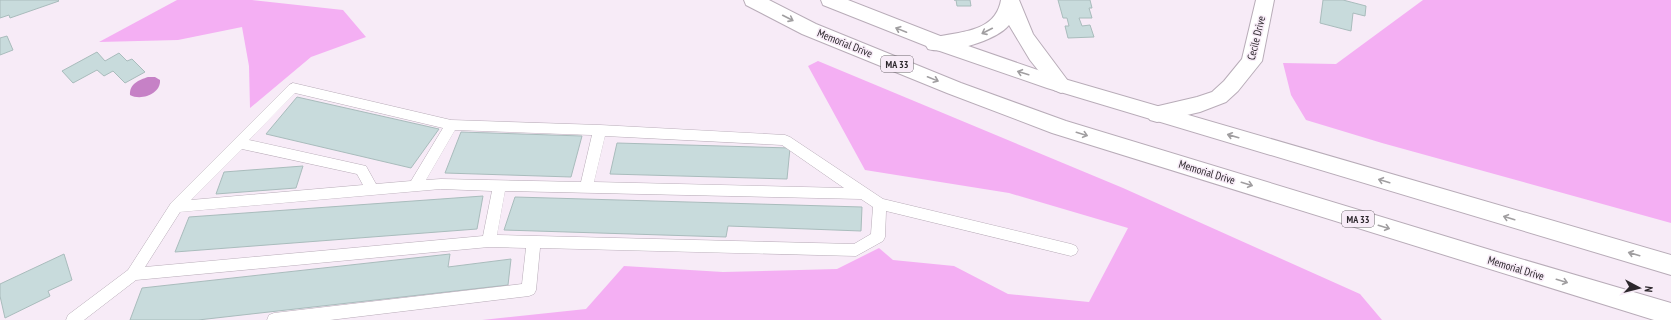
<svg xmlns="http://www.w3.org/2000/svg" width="1671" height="320" font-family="'PT Sans Narrow',sans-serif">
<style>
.green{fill:#f4aff3}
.water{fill:#c681c6}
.building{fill:#c8dbdc;stroke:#a9bcbc}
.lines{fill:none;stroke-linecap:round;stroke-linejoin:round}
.lane-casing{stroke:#b8acb8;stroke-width:1}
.street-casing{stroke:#b8acb8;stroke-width:2}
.primary-casing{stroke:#b8acb8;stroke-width:2}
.lane{fill:#fff;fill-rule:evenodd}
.street{fill:#fff;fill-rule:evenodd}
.primary{fill:#fff;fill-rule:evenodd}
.oneway{stroke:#a09ea0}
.labels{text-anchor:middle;stroke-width:3;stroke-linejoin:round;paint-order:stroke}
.shield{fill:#f7ebf7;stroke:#696269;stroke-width:1}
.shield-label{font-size:10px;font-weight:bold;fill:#2c272c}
.street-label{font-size:11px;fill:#2c272c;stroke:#f7ebf7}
</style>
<rect width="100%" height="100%" fill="#f7ebf7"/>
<g class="green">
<path d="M177 0H252L343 10 366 37 311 57 250 108 249 66 242 27 178 40 99 42Z"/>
<path d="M1423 0H1671V223L1382 143 1306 120 1291 95 1283 63 1336 64Z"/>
<path d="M818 61 1123 188 1360 294 1382 320H482L586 309 624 266 723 272 837 269 879 248 893 260 954 266 1008 294 1089 302 1128 228 1009 193 865 170 808 66Z"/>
</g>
<path class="water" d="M148 77H155L160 80C161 94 141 101 130 95 129 84 139 80 148 77Z"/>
<g class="building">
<path d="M0 0H58L59 1 10 18 9 15 0 18Z"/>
<path d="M954 0H970L971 6H957L956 0Z"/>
<path d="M1058 0H1090L1092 8H1089L1092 18H1079L1082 26 1090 25 1094 37 1068 38 1065 26H1069L1067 18H1063Z"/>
<path d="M1323 0H1343L1366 6 1365 16 1353 13 1351 31 1320 23Z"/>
<path d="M7 36 13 50 0 55V38Z"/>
<path d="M97 52 105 61 119 53 127 61 132 59 145 72 125 83 113 71 104 76 97 70 73 83 62 71Z"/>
<path d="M297 97 439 129 411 168 266 134Z"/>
<path d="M461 132 582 136 571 177 445 173Z"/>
<path d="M617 143 790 148 787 179 610 174Z"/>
<path d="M303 166 296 188 216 194 224 172Z"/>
<path d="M483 196 477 229 175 252 189 217Z"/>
<path d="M515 197 862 207 861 231 728 226 726 237 504 230Z"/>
<path d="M64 254 72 280 48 291 50 296 5 318 0 296V284Z"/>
<path d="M450 254 448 267 511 259 508 285 198 320H130L142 288Z"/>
</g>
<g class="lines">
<g class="lane-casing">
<path id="lane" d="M293 83 451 120 600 125 785 135 790 137 883 199 1071 244 1076 246 1078 250 1076 254 1071 256 886 211 885 237 883 241 856 256 540 248 536 290 534 294 529 296 330 320H267L269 315 274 313 522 284 526 248 489 247 136 280 84 320H66L68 315 128 270 171 203 289 85ZM295 93 443 128 411 181 376 184 366 166 249 140ZM455 130 591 135H592L581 182 441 179 426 180ZM605 136 782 145 844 188 594 182ZM242 149 357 174 363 185 191 200ZM441 189 492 191 483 236 145 267 180 212ZM505 191 861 199 873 207 871 234 854 244 497 235Z"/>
</g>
<g class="street-casing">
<g id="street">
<path d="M1001 0H1019L1033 34 1071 85 1068 90 1061 93 1054 90 1030 60 1009 25C996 41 947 55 928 49L925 44 928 39C955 31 995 35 1001 0Z"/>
<path d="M1256 0H1274L1262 61 1238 91 1226 102 1200 112 1157 122 1150 120 1146 114 1150 108 1197 97 1212 92 1224 81 1242 59Z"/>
</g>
</g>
<g class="primary-casing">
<g id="primary">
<path d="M744 0H769L816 24 961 83 1066 121 1497 252 1671 303V320H1654L1052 133 947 93 802 34 746 5Z"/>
<path d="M821 0H848L948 39 1061 78 1671 255V275L1047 88 934 49 823 5Z"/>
</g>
</g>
<use href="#lane" class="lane"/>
<use href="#street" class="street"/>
<use href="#primary" class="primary"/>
</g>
<defs><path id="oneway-shaft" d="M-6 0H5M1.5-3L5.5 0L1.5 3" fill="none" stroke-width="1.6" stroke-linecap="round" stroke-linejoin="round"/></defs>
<g class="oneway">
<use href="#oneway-shaft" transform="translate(788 18) rotate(27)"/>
<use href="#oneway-shaft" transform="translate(901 30) rotate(-158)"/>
<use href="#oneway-shaft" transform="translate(987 31) rotate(153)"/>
<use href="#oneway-shaft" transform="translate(1023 73) rotate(-163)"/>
<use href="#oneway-shaft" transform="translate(933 79) rotate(22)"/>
<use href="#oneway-shaft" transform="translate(1082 134) rotate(17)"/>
<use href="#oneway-shaft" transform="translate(1233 136) rotate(-164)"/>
<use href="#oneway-shaft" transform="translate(1384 181) rotate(-163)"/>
<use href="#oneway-shaft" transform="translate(1247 184) rotate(17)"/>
<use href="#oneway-shaft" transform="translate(1509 218) rotate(-163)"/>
<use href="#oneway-shaft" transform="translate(1384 227) rotate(17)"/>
<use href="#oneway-shaft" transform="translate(1634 254) rotate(-164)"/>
<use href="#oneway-shaft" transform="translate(1562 281) rotate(17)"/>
</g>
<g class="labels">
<g class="shield">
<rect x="881" y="56" width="32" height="16" rx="3"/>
<rect x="1342" y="211" width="32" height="16" rx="3"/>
</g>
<g class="shield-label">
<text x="897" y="68">MA 33</text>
<text x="1358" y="223">MA 33</text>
</g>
<g class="street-label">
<text transform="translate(1256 38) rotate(-76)" y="4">Cecile Drive</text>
<text transform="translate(845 43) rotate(22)" y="4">Memorial Drive</text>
<text transform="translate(1207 172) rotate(17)" y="4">Memorial Drive</text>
<text transform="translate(1516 268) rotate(17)" y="4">Memorial Drive</text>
</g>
</g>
<g transform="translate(1639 288) rotate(97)" stroke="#f7ebf7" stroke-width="3" paint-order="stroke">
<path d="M0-3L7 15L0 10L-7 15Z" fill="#2c272c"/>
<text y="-6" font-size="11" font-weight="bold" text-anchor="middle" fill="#2c272c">N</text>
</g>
</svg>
